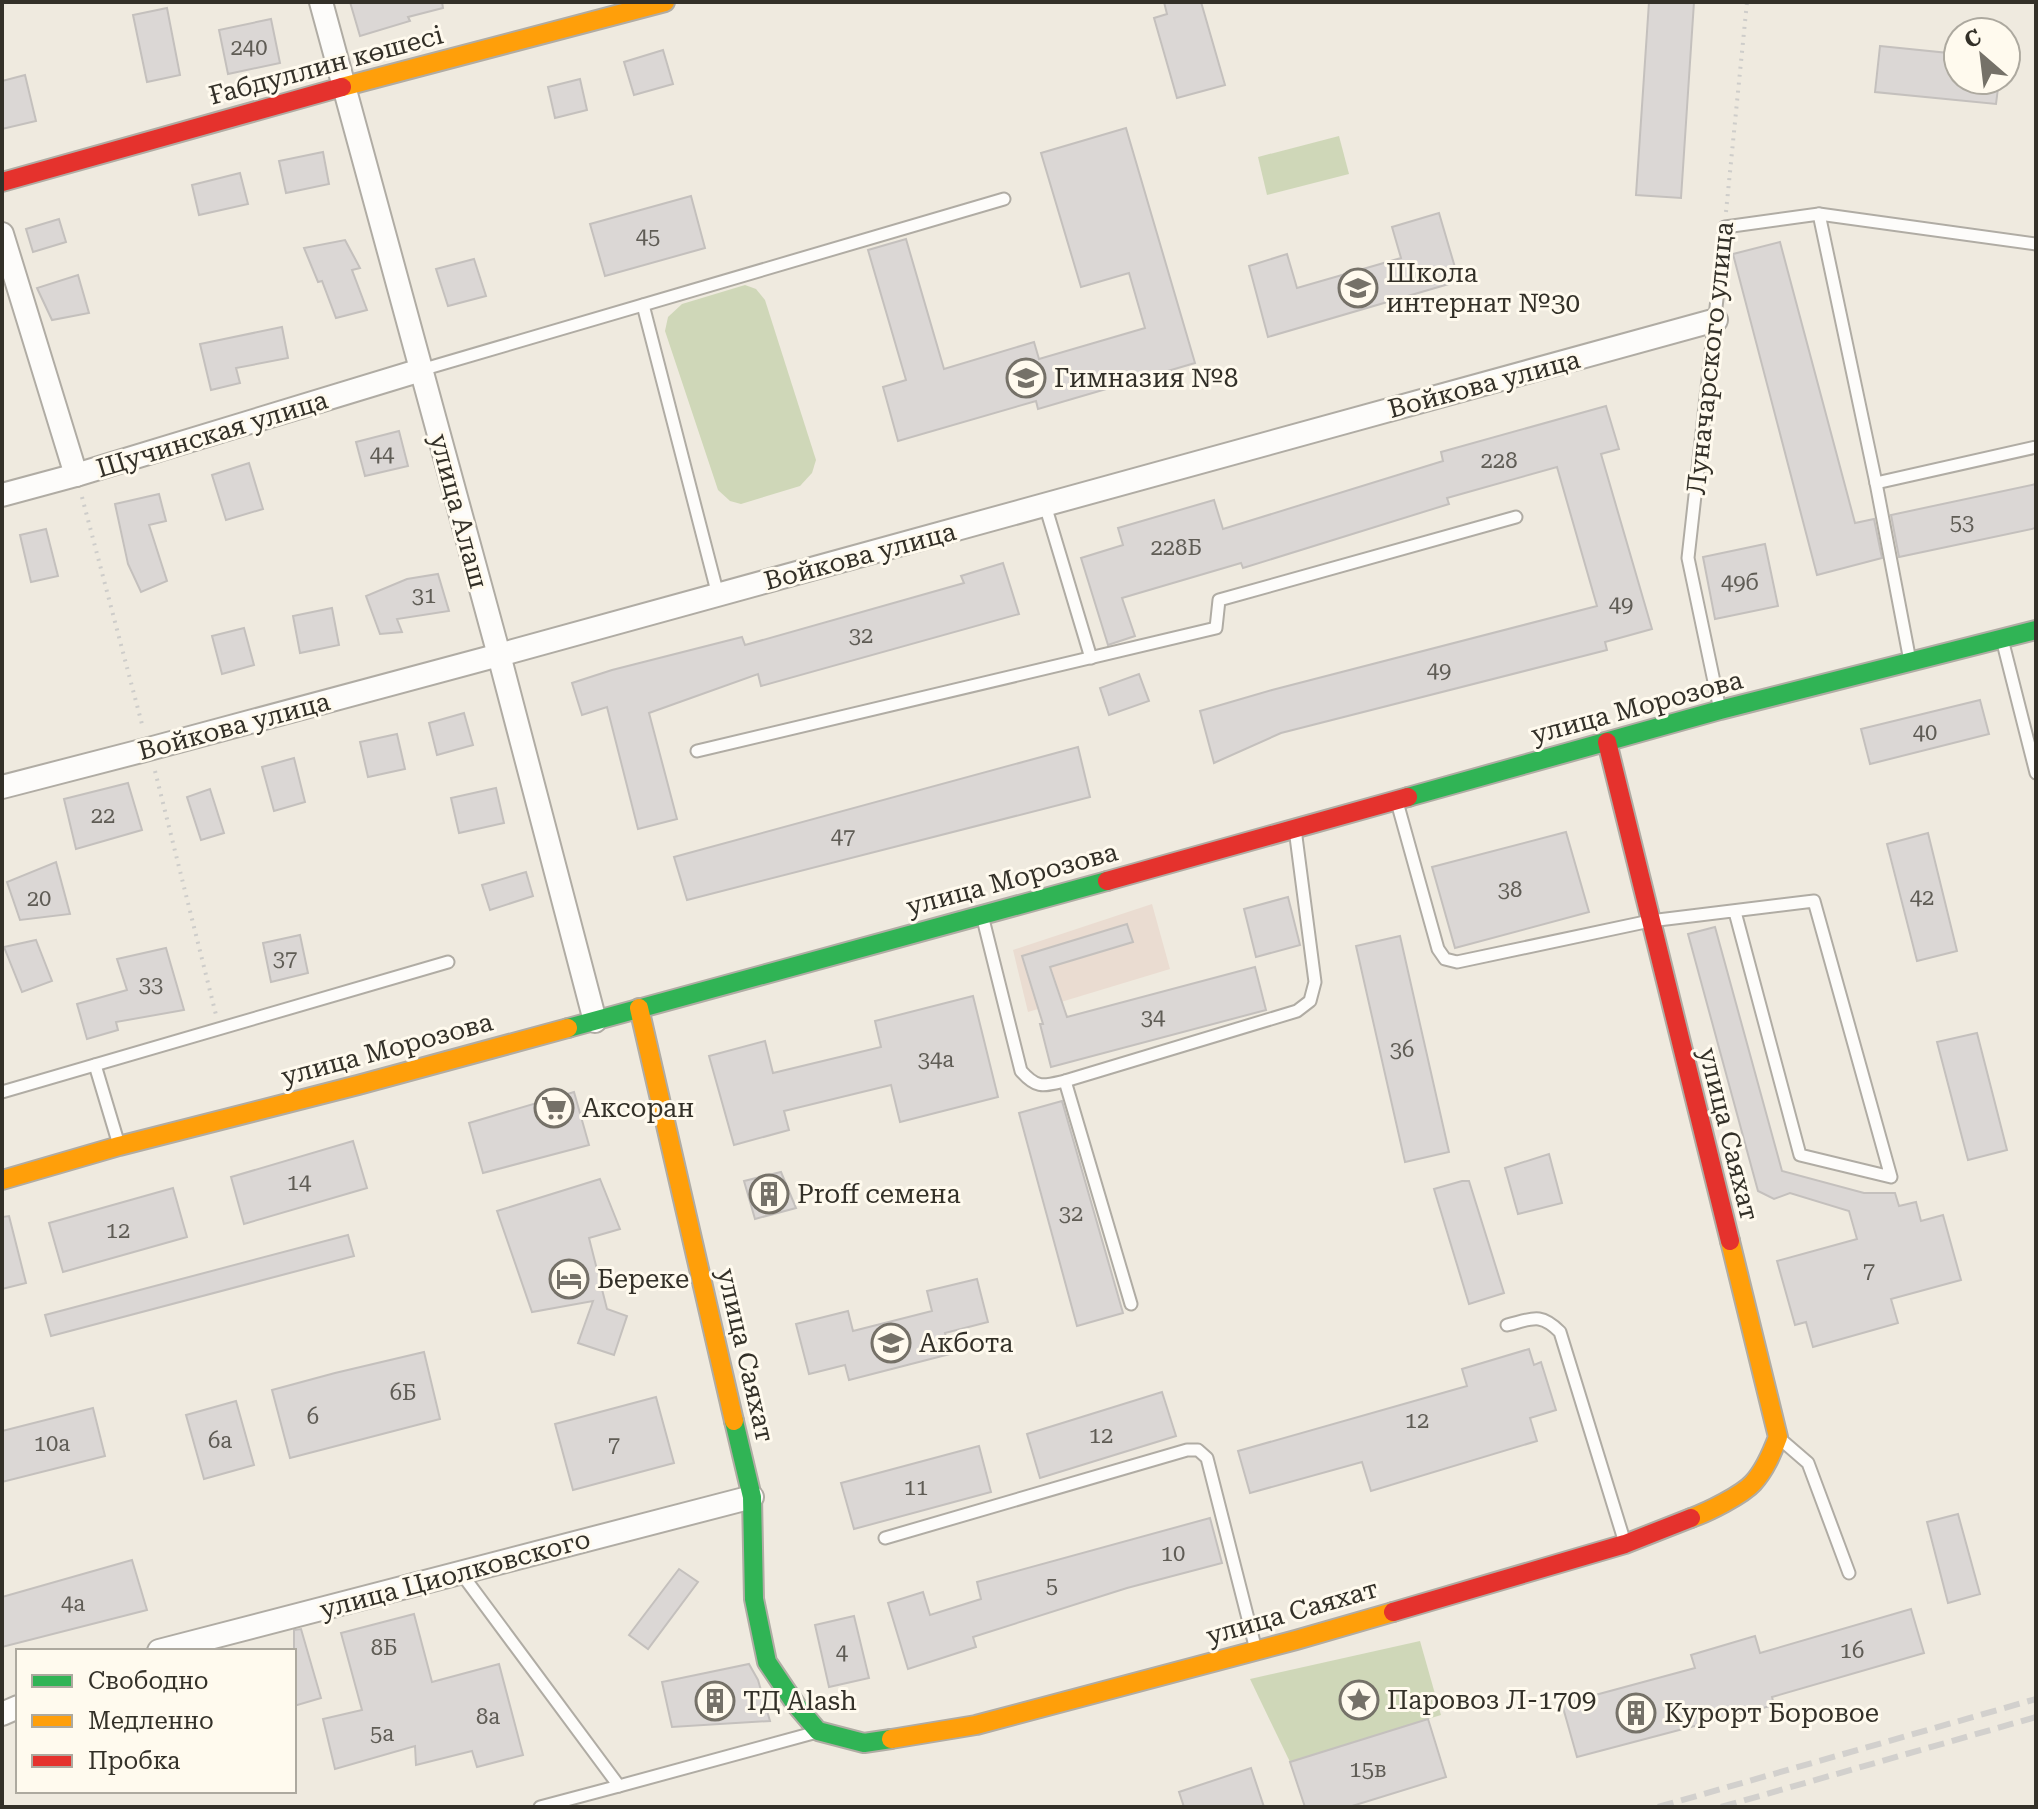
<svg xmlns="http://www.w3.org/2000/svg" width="2038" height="1809" font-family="'Roboto Serif',serif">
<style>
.commercial{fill:#eadcd1}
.green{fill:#cfd7b8}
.building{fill:#dbd7d5;stroke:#c4c0bd;stroke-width:2}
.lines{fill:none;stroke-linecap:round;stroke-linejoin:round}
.lane-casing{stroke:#b0aca4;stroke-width:15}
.street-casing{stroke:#b0aca4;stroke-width:26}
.fast-casing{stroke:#b0aca4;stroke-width:22}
.slow-casing{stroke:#b0aca4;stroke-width:22}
.jam-casing{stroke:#b0aca4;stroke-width:22}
.path{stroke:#cecdca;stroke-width:4;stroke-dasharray:2 6;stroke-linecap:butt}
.lane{stroke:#fdfcfa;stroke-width:11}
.street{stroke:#fdfcfa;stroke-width:22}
.fast{stroke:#30b455;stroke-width:18}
.slow{stroke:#ff9f0a;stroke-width:18}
.jam{stroke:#e5322d;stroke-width:18}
.rail{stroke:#d2d0cd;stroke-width:6;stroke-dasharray:16 8;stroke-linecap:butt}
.labels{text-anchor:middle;stroke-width:6;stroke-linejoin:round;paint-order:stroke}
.number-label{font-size:22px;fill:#5f5c55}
.street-label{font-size:26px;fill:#333028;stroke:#fffaee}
.poi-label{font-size:26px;fill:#333028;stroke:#fffaee;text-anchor:start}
</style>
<rect width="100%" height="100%" fill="#efeadf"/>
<path class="commercial" d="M1152 904 1170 969 1028 1012 1013 950Z"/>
<g class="green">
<path d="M1339 136 1349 174 1267 195 1258 157Z"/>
<path d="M745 285 756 289 765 300 816 460 812 473 800 486 741 504 730 501 718 490 665 331 668 317 682 304Z"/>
<path d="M1420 1641 1441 1715 1290 1762 1250 1679Z"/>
</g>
<g class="building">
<path d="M350 2H442L443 8 408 17 410 21 360 36Z"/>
<path d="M1164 2H1201L1225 85 1177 98 1154 18 1167 14Z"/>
<path d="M1649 2H1694L1681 198 1636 195Z"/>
<path d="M167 8 180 75 147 82 133 15Z"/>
<path d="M271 19 280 63 228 74 219 30Z"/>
<path d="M1880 46 1958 54V80H1999L1996 104 1875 92Z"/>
<path d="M663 50 673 84 634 95 624 62Z"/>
<path d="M25 75 36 121 2 129V81Z"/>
<path d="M580 79 587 110 555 118 548 87Z"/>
<path d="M1126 128 1195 363 1038 409 1036 401 898 441 883 387 906 380 868 250 906 239 944 369 1034 342 1039 359 1145 328 1129 273 1081 287 1041 153Z"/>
<path d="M323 152 329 184 286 193 279 161Z"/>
<path d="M240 173 248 204 199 215 192 185Z"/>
<path d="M691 196 705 248 605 276 590 224Z"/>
<path d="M1439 213 1459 281 1268 337 1249 266 1287 254 1297 288 1401 258 1392 227Z"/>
<path d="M59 219 66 242 33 252 26 229Z"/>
<path d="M345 240 360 268 352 270 367 310 336 318 322 281 318 282 304 248Z"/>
<path d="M1780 242 1855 523 1874 519 1882 558 1817 575 1733 254Z"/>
<path d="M474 259 486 296 448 306 436 269Z"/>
<path d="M78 275 89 313 52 320 37 288Z"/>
<path d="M282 327 288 358 236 368 240 383 211 390 200 344Z"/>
<path d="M1606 406 1619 449 1601 454 1652 629 1605 642 1607 650 1281 733 1214 763 1200 711 1272 690 1597 606 1557 467 1447 498 1449 504 1243 568 1241 563 1122 598 1135 636 1108 645 1081 558 1123 545 1118 528 1214 500 1223 529 1443 461 1441 452Z"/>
<path d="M399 431 408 466 365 476 356 442Z"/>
<path d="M249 463 263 509 226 520 212 475Z"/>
<path d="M2036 484V528L1899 557 1891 515Z"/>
<path d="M159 494 166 521 149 525 167 581 141 592 128 564 115 504Z"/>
<path d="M46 529 58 576 31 582 20 535Z"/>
<path d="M1765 544 1778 606 1715 619 1703 557Z"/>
<path d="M1003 563 1019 614 761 686 758 674 649 713 677 819 638 829 607 707 582 715 572 683 612 670 742 637 745 645 964 583 961 576Z"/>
<path d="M438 574 449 611 397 619 402 632 380 634 366 596 407 579Z"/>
<path d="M332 608 339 645 300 653 293 616Z"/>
<path d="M244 628 254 665 222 674 212 636Z"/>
<path d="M1139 674 1149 701 1109 715 1100 688Z"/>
<path d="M1980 700 1989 734 1870 764 1861 729Z"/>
<path d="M464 713 473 745 437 755 429 723Z"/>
<path d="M397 734 405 769 368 777 360 742Z"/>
<path d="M1078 747 1090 797 687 900 674 857Z"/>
<path d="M294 758 305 802 274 811 262 767Z"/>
<path d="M128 783 142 830 76 849 64 799Z"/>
<path d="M496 788 504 823 459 833 451 798Z"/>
<path d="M210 789 224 833 201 840 187 797Z"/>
<path d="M1566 832 1589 912 1455 948 1432 867Z"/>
<path d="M1928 833 1957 951 1917 961 1887 844Z"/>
<path d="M56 862 70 914 20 920 7 882Z"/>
<path d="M526 872 533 896 490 910 482 885Z"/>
<path d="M1288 897 1300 945 1256 957 1244 909Z"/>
<path d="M1127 924 1133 942 1050 967 1067 1017 1255 967 1266 1010 1051 1067 1040 1024H1043L1022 956Z"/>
<path d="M1715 927 1782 1171 1864 1193H1895L1899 1206 1916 1202 1921 1221 1943 1215 1961 1280 1891 1299 1898 1323 1813 1347 1806 1322 1795 1325 1777 1261 1857 1239 1849 1211 1790 1193 1774 1199 1758 1191 1688 934Z"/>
<path d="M300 935 308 973 271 982 263 943Z"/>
<path d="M1400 936 1449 1152 1405 1162 1356 946Z"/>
<path d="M36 940 52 981 22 992 4 947Z"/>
<path d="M166 948 184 1010 116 1022 118 1030 87 1039 77 1004 127 990 117 959Z"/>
<path d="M973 996 998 1097 900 1122 891 1085 784 1111 789 1130 734 1145 709 1056 765 1041 773 1073 881 1047 875 1021Z"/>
<path d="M1977 1033 2007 1150 1968 1160 1937 1042Z"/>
<path d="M574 1092 589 1145 483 1173 469 1123Z"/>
<path d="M1062 1101 1123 1313 1077 1326 1019 1113Z"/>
<path d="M353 1141 367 1188 244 1224 231 1177Z"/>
<path d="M1549 1154 1562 1203 1518 1214 1505 1168Z"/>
<path d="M781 1172 796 1208 755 1219 744 1181Z"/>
<path d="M600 1179 620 1229 589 1238 607 1309 627 1316 614 1355 578 1343 593 1301 532 1312 497 1211Z"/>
<path d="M1462 1181H1469L1504 1293 1469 1304 1434 1189Z"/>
<path d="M173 1188 187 1237 63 1272 49 1223Z"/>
<path d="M9 1216 26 1283 2 1289V1217Z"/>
<path d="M348 1235 354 1256 51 1336 45 1315Z"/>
<path d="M977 1279 988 1322 945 1333 950 1354 849 1380 845 1365 809 1374 796 1324 848 1311 853 1331 932 1311 927 1291Z"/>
<path d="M1529 1349 1534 1365 1541 1362 1556 1410 1530 1418 1537 1441 1371 1491 1362 1462 1250 1493 1238 1451 1467 1386 1462 1369Z"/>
<path d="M424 1352 440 1419 290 1458 272 1390 335 1373Z"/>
<path d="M1162 1392 1176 1436 1040 1478 1027 1434Z"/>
<path d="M656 1397 674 1463 573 1490 555 1424Z"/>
<path d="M236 1401 254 1465 204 1479 186 1415Z"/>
<path d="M93 1408 105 1456 2 1482V1431Z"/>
<path d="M979 1446 991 1492 854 1529 841 1483Z"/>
<path d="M1958 1514 1980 1594 1948 1603 1927 1522Z"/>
<path d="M1210 1518 1222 1563 1127 1588 973 1637 976 1647 908 1669 888 1603 923 1592 930 1615 981 1599 977 1582Z"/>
<path d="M132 1560 147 1610 2 1647V1597Z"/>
<path d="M679 1569 698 1582 648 1649 629 1635Z"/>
<path d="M1911 1609 1924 1653 1772 1697 1774 1705 1577 1757 1562 1704 1695 1668 1691 1655 1755 1636 1760 1653Z"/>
<path d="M414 1614 432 1682 499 1664 523 1755 477 1767 472 1751 416 1765 415 1746 335 1769 323 1719 362 1710 341 1633Z"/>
<path d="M854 1616 869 1678 829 1687 815 1625Z"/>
<path d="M301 1629 321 1698 294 1706V1630Z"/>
<path d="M749 1664 758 1680 770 1721 672 1727 662 1682Z"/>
<path d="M1428 1719 1446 1777 1349 1807H1305L1290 1762Z"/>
<path d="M1251 1768 1264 1807H1184L1179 1792Z"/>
</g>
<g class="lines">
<g class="lane-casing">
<g id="lane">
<path d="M1819 214 1876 483 1910 661"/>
<path d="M643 305 718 595"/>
<path d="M421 370 1004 199"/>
<path d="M1876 483 2036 447"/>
<path d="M1045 505 1091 658"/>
<path d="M2002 639 2036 773"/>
<path d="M1720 710 1688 558 1725 227 1819 214 2036 244"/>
<path d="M697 751 1216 628 1219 600 1516 517"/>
<path d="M1397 802 1438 949 1445 959 1457 962 1650 921 1814 901 1891 1177 1800 1155 1735 912"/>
<path d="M982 915 1021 1071C1037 1089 1043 1086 1065 1081L1297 1011 1310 1001 1315 982 1295 829"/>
<path d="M95 1065 119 1145"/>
<path d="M1065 1081 1131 1304"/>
<path d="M2 1092 448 962"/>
<path d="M1507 1325C1532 1319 1540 1312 1560 1332L1625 1543"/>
<path d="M1779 1438 1808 1463 1849 1573"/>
<path d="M885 1538 1187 1450H1198L1207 1458 1256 1650"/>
<path d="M461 1573 619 1786 817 1732"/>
<path d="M540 1807 619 1786"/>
</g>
</g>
<g class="street-casing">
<g id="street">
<path d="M321 2 499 655 595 1021"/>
<path d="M2 234 76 475"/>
<path d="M2 495 76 475 421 370"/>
<path d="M2 787 149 749 499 655 1716 320"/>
<path d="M159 1651 752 1497"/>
<path d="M2 1714 18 1707"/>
</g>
</g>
<g class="fast-casing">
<g id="fast">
<path d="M1408 797 1720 710 2036 630"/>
<path d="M568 1028 1107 881"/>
<path d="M734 1421 752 1497 754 1599 767 1662 796 1705 818 1731 864 1743 891 1739"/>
</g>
</g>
<g class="slow-casing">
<g id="slow">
<path d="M342 87 665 2"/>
<path d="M639 1008 734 1421"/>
<path d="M2 1180 119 1146 358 1085 568 1028"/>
<path d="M1691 1518C1708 1512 1742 1495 1753 1483 1765 1470 1772 1453 1778 1437L1730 1241"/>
<path d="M891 1739 976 1725 1296 1640 1393 1612"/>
</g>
</g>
<g class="jam-casing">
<g id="jam">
<path d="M2 182 342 87"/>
<path d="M1607 742 1730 1241"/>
<path d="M1107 881 1408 797"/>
<path d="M1393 1612 1625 1544 1691 1518"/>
</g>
</g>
<g class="path">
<path d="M1726 212 1747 2"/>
<path d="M82 497 143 728"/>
<path d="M155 771 216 1015"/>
</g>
<use href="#lane" class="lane"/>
<use href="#street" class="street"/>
<use href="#fast" class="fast"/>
<use href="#slow" class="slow"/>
<use href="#jam" class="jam"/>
<g class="rail">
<path d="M1658 1807 2036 1699"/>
<path d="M1721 1807 2036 1717"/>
</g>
</g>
<defs>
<g id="school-ring" transform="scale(2)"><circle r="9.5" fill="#fffaee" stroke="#757168" stroke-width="1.5"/><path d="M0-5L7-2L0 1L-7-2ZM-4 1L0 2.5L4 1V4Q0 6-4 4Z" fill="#757168"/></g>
<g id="supermarket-ring" transform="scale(2)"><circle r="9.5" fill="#fffaee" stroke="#757168" stroke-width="1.5"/><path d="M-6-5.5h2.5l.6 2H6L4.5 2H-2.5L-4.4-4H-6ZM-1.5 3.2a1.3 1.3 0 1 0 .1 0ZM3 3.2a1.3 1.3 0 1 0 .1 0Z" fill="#757168"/></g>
<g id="building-ring" transform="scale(2)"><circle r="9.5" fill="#fffaee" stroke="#757168" stroke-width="1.5"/><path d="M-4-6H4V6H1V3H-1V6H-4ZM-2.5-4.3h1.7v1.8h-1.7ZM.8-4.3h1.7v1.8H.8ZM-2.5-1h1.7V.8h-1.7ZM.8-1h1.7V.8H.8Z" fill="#757168"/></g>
<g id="hotel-ring" transform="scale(2)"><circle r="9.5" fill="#fffaee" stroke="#757168" stroke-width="1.5"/><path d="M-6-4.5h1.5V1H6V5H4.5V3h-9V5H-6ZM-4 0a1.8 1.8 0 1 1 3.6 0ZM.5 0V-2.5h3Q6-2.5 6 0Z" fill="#757168"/></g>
<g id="sight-ring" transform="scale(2)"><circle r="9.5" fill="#fffaee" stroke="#757168" stroke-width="1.5"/><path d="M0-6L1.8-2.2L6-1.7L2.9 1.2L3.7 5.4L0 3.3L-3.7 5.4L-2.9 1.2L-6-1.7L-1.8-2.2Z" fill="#757168"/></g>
</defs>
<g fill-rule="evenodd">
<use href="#school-ring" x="1358" y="288"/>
<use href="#school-ring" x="1026" y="378"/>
<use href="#supermarket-ring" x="554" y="1108"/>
<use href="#building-ring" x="769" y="1194"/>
<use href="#hotel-ring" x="569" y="1279"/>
<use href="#school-ring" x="891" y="1343"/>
<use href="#sight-ring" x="1359" y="1700"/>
<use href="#building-ring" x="715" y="1701"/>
<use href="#building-ring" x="1636" y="1713"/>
</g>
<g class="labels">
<g class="number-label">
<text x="249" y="55">240</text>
<text x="648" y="244">45</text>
<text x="382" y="462">44</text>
<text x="1499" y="468">228</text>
<text x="1962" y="530">53</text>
<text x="1176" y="555">228Б</text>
<text x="1740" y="590">49б</text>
<text x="424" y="603">31</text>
<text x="1621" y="612">49</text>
<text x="861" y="643">32</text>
<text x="1439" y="678">49</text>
<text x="1925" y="740">40</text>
<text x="103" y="823">22</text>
<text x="843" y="844">47</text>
<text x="1510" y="897">38</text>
<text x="1922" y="905">42</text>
<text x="39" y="906">20</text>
<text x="285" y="966">37</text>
<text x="151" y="992">33</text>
<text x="1153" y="1025">34</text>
<text x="1402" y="1057">36</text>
<text x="936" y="1067">34а</text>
<text x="299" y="1190">14</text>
<text x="1071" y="1221">32</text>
<text x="118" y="1238">12</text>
<text x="1869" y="1278">7</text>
<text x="403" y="1400">6Б</text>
<text x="313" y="1424">6</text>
<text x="1417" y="1428">12</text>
<text x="1101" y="1443">12</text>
<text x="220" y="1448">6а</text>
<text x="52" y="1451">10а</text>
<text x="614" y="1452">7</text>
<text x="916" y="1495">11</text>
<text x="1173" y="1561">10</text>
<text x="1052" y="1593">5</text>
<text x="73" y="1611">4а</text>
<text x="384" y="1655">8Б</text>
<text x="1852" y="1658">16</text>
<text x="842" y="1660">4</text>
<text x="488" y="1724">8а</text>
<text x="382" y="1741">5а</text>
<text x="1368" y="1777">15в</text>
</g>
<g class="street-label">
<text transform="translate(326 65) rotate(-15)" y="9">Ғабдуллин көшесі</text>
<text transform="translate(1710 358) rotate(-84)" y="9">Луначарского улица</text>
<text transform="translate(1484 384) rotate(-15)" y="9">Войкова улица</text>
<text transform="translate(212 434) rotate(-17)" y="9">Щучинская улица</text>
<text transform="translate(459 511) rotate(75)" y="9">улица Алаш</text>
<text transform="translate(860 556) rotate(-15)" y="9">Войкова улица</text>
<text transform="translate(1637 707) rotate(-15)" y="9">улица Морозова</text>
<text transform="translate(234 726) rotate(-15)" y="9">Войкова улица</text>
<text transform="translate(1012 879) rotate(-15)" y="9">улица Морозова</text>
<text transform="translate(387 1049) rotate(-15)" y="9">улица Морозова</text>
<text transform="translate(1729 1134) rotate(76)" y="9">улица Саяхат</text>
<text transform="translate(746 1355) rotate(77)" y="9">улица Саяхат</text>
<text transform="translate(455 1574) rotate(-15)" y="9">улица Циолковского</text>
<text transform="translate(1292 1612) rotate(-16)" y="9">улица Саяхат</text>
</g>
<g class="poi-label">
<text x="1386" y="282">Школа<tspan x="1386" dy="30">интернат №30</tspan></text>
<text x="1054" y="387">Гимназия №8</text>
<text x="582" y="1117">Аксоран</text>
<text x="797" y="1203">Proff семена</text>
<text x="597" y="1288">Береке</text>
<text x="919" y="1352">Акбота</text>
<text x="1387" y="1709">Паровоз Л-1709</text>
<text x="743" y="1710">ТД Alash</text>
<text x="1664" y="1722">Курорт Боровое</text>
</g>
</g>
<rect width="2038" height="1809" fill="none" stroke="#333028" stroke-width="8"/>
<rect x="16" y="1649" width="280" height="144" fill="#fffaee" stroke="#ada99f" stroke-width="2"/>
<rect x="32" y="1675" width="40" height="12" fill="#30b455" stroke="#ada99f" stroke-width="2"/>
<text x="88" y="1689" font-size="24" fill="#333028">Свободно</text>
<rect x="32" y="1715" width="40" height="12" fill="#ff9f0a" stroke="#ada99f" stroke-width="2"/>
<text x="88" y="1729" font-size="24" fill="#333028">Медленно</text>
<rect x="32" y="1755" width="40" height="12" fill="#e5322d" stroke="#ada99f" stroke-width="2"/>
<text x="88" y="1769" font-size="24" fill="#333028">Пробка</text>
<g transform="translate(1982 56) rotate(332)"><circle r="38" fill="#fffaee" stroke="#ada99f" stroke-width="2"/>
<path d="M0-6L14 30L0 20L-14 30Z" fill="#757168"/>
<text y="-12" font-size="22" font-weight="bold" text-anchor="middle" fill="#333028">С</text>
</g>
</svg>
